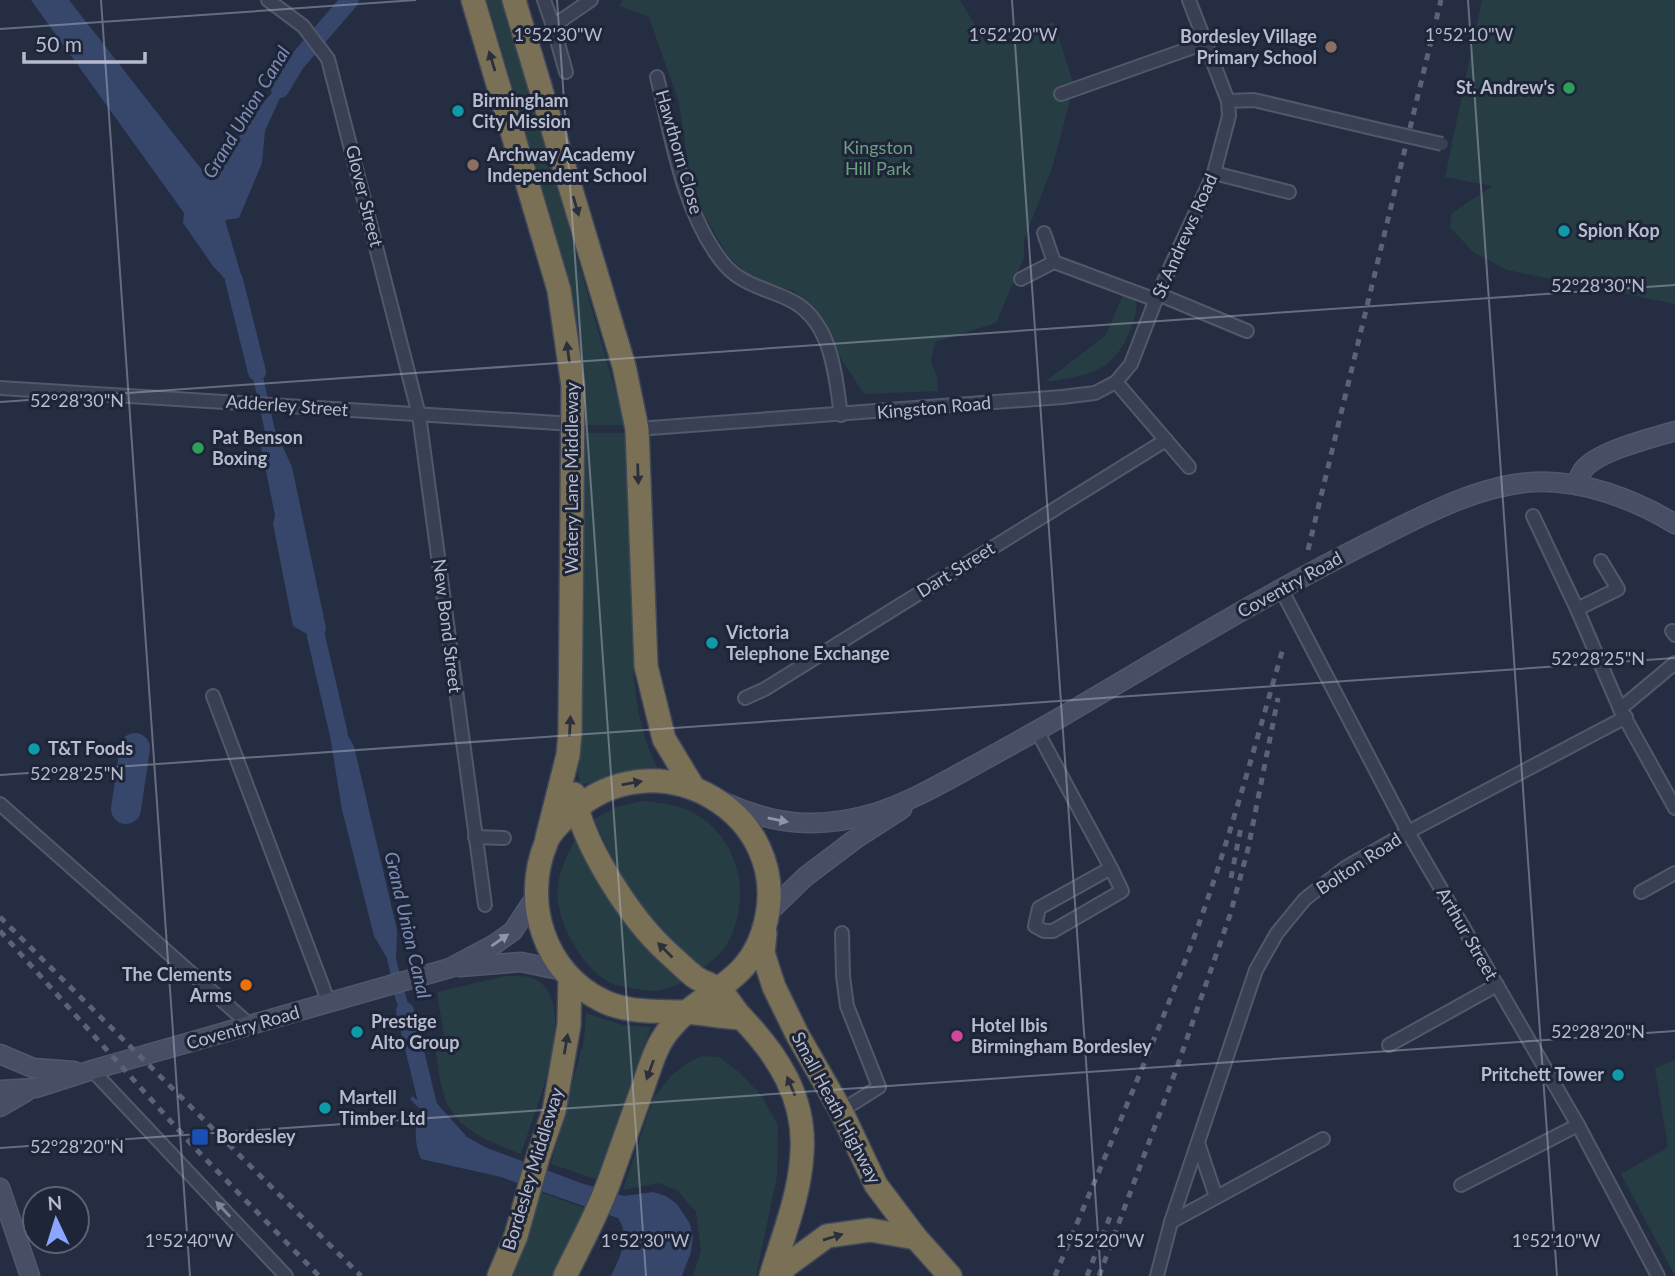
<svg xmlns="http://www.w3.org/2000/svg" width="1675" height="1276" font-family="Lato,sans-serif">
<style>
.green{fill:#273d44}
.water{fill:#37466b}
.lines{fill:none;stroke-linecap:round;stroke-linejoin:round}
.canal{stroke:#37466b;stroke-width:18}
.river{stroke:#37466b;stroke-width:30}
.street-casing{stroke:#51586a;stroke-width:16}
.secondary-casing{stroke:#51586a;stroke-width:21}
.highway-casing{stroke:#41485a;stroke-width:26}
.street{stroke:#394053;stroke-width:12}
.secondary{stroke:#474e66;stroke-width:18}
.highway{stroke:#797056;stroke-width:23}
.rail{stroke:#5b637a;stroke-width:5;stroke-dasharray:7 7;stroke-linecap:butt}
.street-bridge-casing{stroke:#51586a;stroke-width:16;stroke-linecap:butt}
.street-bridge{stroke:#394053;stroke-width:12}
.oneway{fill:#2c303c}
.oneway2{fill:#8f96a9}
.oneway3{fill:#7e8496}
.ticks{fill:none;stroke:#b6bccd;stroke-width:2;stroke-opacity:0.45}
.education-dot{fill:#8d6e63;stroke:#1e2538;stroke-width:2.5}
.leisure-dot{fill:#2e9e5b;stroke:#1e2538;stroke-width:2.5}
.culture-dot{fill:#0f9aa8;stroke:#1e2538;stroke-width:2.5}
.food-dot{fill:#e8710a;stroke:#1e2538;stroke-width:2.5}
.hotel-dot{fill:#d1479c;stroke:#1e2538;stroke-width:2.5}
.transit-dot{fill:#1a4fb4;stroke:#1e2538;stroke-width:2.5}
.labels{text-anchor:middle;stroke-width:6;stroke-linejoin:round;paint-order:stroke}
.poi-label{font-size:18px;font-weight:bold;fill:#b6bccd;stroke:#1e2538;text-anchor:start}
.park-label{font-size:18px;fill:#6c9f7f;stroke:#1e2538}
.street-label{font-size:18px;fill:#b6bccd;stroke:#1e2538}
.water-label{font-size:19px;font-style:italic;fill:#7c8db5;stroke:#1e2538}
.ticks-label{font-size:18px;text-anchor:middle;fill:#b6bccd;stroke:#1e2538;stroke-width:6;stroke-linejoin:round;paint-order:stroke}
</style>
<rect width="100%" height="100%" fill="#252d43"/>
<g class="green">
<path d="M487 0H503L625 425H581L579 355 571 285Z"/>
<path d="M623 0H960L987 45 1054 22 1074 86 1052 168 1024 240V257L996 323 935 342 931 361 937 377 938 391 864 394 840 357 823 317 794 291 753 279 728 256 702 211 689 170 679 103 649 17 619 6Z"/>
<path d="M1482 0H1675V304L1507 270 1473 252 1450 227 1452 213 1492 186 1445 177Z"/>
<path d="M1123 294 1136 301C1138 313 1133 321 1129 333 1113 373 1084 376 1045 382L1106 335Z"/>
<path d="M582 433H627C629 485 630 537 631 589 633 650 629 713 658 769 642 769 628 771 613 775 601 778 591 784 580 784L575 753Z"/>
<path d="M643 801C659 803 675 804 690 811 740 836 754 900 726 946 721 954 711 962 703 968L652 922 626 887 594 819 617 807Z"/>
<path d="M578 835 687 981C677 984 665 990 656 991 647 991 620 987 613 984 586 973 561 929 558 901 555 877 567 855 578 835Z"/>
<path d="M506 976C518 976 533 975 542 984 577 1016 533 1115 521 1154 494 1143 460 1132 447 1103 439 1085 438 1062 434 1044L445 1041 437 992Z"/>
<path d="M586 1013 623 1025 651 1027 596 1179 551 1164 584 1040Z"/>
<path d="M702 1056 719 1057 739 1072 762 1096 778 1126 777 1176 756 1276H693L701 1251 696 1212 678 1191 659 1183 623 1190 654 1097 672 1075 687 1063Z"/>
<path d="M1675 1060V1276L1621 1174 1668 1147 1655 1068Z"/>
<path d="M540 1192 587 1209 554 1276H509Z"/>
</g>
<g class="water">
<path d="M31 0H69L209 179 218 177 247 122 294 67 265 131 262 163 239 218 225 220 242 278 241 301 234 289 213 266 183 223 184 213Z"/>
<path d="M253 357 261 368 275 430 292 467 326 628 321 657 307 634 293 626 273 524 275 515 261 447 265 432 251 369Z"/>
<path d="M334 712 354 746 397 930 396 959 407 1000 411 1033 396 1001 387 958 374 936 342 810 330 736Z"/>
<path d="M423 1088 467 1137 487 1148 581 1183 624 1196 653 1192 666 1196 677 1204 690 1224 693 1237 691 1252 682 1276H611C620 1257 631 1237 618 1218L501 1177 421 1159C414 1143 414 1125 420 1109L410 1099 412 1096 421 1103Z"/>
</g>
<g class="lines">
<g class="canal">
<path d="M280 89 295 64 350 0"/>
<path d="M234 280 257 372"/>
<path d="M316 636 339 735"/>
<path d="M405 1011 429 1109"/>
</g>
<path class="river" d="M126 809 135 748"/>
<g class="street-casing">
<g id="street">
<path d="M268 0 303 26 328 59 419 415 485 905"/>
<path d="M544 0 553 26 591 0"/>
<path d="M553 26 566 72"/>
<path d="M657 77C672 138 682 208 720 259 738 284 762 287 788 299 832 319 835 374 841 415"/>
<path d="M1061 94 1205 43"/>
<path d="M1228 101 1254 100 1376 129"/>
<path d="M1214 173 1289 192"/>
<path d="M1044 233 1054 262"/>
<path d="M1021 279 1054 262 1156 300"/>
<path d="M1158 294 1247 331"/>
<path d="M1116 382 1131 364 1158 294 1214 173 1229 116 1228 101 1189 0"/>
<path d="M0 388 574 424"/>
<path d="M637 429 1062 397 1095 393 1116 382 1189 467"/>
<path d="M1533 516 1577 609 1620 709 1675 808"/>
<path d="M1281 589 1408 832 1578 1125 1658 1276"/>
<path d="M1577 609 1618 589 1601 561"/>
<path d="M1672 631 1675 635"/>
<path d="M213 696 329 1003"/>
<path d="M745 698 765 689 1166 440"/>
<path d="M1620 709 1675 663"/>
<path d="M1037 731 1111 868 1122 891 1053 931H1044L1035 926 1039 908 1111 868"/>
<path d="M0 804 251 1026"/>
<path d="M475 837 504 838"/>
<path d="M1641 892 1675 873"/>
<path d="M1389 1045 1497 985"/>
<path d="M92 1070 286 1276"/>
<path d="M841 1111 879 1087 847 1006 843 976 842 933"/>
<path d="M1198 1143 1216 1197"/>
<path d="M1461 1185 1578 1125"/>
<path d="M1171 1222 1323 1139"/>
<path d="M1157 1276 1171 1222 1256 970 1277 933 1305 899 1345 868 1408 832 1626 717"/>
</g>
</g>
<g class="secondary-casing">
<g id="secondary">
<path d="M1576 485C1578 480 1580 474 1583 470 1597 451 1653 438 1675 431"/>
<path d="M726 803C777 826 821 829 875 813 907 803 937 786 966 770 999 752 1031 734 1063 716 1167 655 1269 592 1376 539 1423 515 1482 484 1535 482 1583 480 1634 499 1675 524"/>
<path d="M768 913 805 877 854 840 902 809"/>
<path d="M460 967 521 962 564 971"/>
<path d="M0 1054 33 1068 74 1071"/>
<path d="M0 1090 36 1088 92 1070 450 968 495 944 513 931 536 896"/>
<path d="M0 1107 26 1092"/>
<path d="M0 1188 30 1276"/>
</g>
</g>
<g class="highway-casing">
<g id="highway">
<path d="M473 0 559 290 573 386 570 733 568 755 547 838"/>
<path d="M514 0 624 366 637 429 646 666 664 739 693 787"/>
<path d="M574 794C582 844 630 918 667 952 676 960 685 969 695 977 702 982 711 984 718 989 728 996 733 1009 742 1018 778 1055 806 1099 802 1153 800 1195 783 1236 771 1276"/>
<path d="M765 933 763 953 774 987 798 1036 841 1111 876 1185 916 1238 950 1276"/>
<path d="M499 1276 516 1236 538 1157 554 1111 569 1025 570 978"/>
<path d="M565 1276C580 1245 597 1215 609 1182 620 1152 631 1121 642 1090 649 1071 655 1047 668 1031 703 987 751 987 766 921 791 813 662 739 578 807 568 815 550 831 546 843 522 902 544 973 603 1001 628 1013 655 1011 683 1012 703 1013 722 1017 742 1018"/>
<path d="M779 1276 786 1266 827 1236 870 1230 916 1238"/>
</g>
</g>
<use href="#street" class="street"/>
<use href="#secondary" class="secondary"/>
<use href="#highway" class="highway"/>
<g class="rail">
<path d="M1308 550 1441 0"/>
<path d="M1231 878 1241 827"/>
<path d="M0 917 361 1276"/>
<path d="M0 931 192 1145 319 1276"/>
<path d="M1055 1276C1101 1165 1149 1056 1192 943 1228 846 1255 745 1284 645"/>
<path d="M1087 1276 1111 1214"/>
<path d="M1099 1276 1176 1070 1230 915 1248 849 1278 698"/>
</g>
<g class="street-bridge-casing">
<path id="street-bridge" d="M1376 129 1442 144"/>
</g>
<use href="#street-bridge" class="street-bridge"/>
</g>
<defs><path id="oneway-solid" d="M-6-.8H1V-3.2L6.5 0L1 3.2V.8H-6Z" transform="scale(1.75)"/></defs>
<g class="oneway">
<use href="#oneway-solid" transform="translate(492 61) rotate(-107)"/>
<use href="#oneway-solid" transform="translate(576 206) rotate(74)"/>
<use href="#oneway-solid" transform="translate(568 352) rotate(-98)"/>
<use href="#oneway-solid" transform="translate(638 474) rotate(88)"/>
<use href="#oneway-solid" transform="translate(570 726) rotate(-87)"/>
<use href="#oneway-solid" transform="translate(632 783) rotate(-10)"/>
<use href="#oneway-solid" transform="translate(665 950) rotate(-135)"/>
<use href="#oneway-solid" transform="translate(566 1044) rotate(-80)"/>
<use href="#oneway-solid" transform="translate(650 1070) rotate(110)"/>
<use href="#oneway-solid" transform="translate(791 1086) rotate(-113)"/>
<use href="#oneway-solid" transform="translate(833 1237) rotate(-17)"/>
</g>
<g class="oneway2">
<use href="#oneway-solid" transform="translate(778 820) rotate(11)"/>
<use href="#oneway-solid" transform="translate(500 940) rotate(-35)"/>
</g>
<use class="oneway3" href="#oneway-solid" transform="translate(223 1209) rotate(-133)"/>
<path class="ticks" d="M101 0 190 1276M557 0 646 1276M1012 0 1101 1276M1468 0 1557 1276M0 29 416 0M0 402 1675 285M0 775 1675 658M0 1148 1675 1031"/>
<g class="education-dot">
<circle cx="1331" cy="47" r="7"/>
<circle cx="473" cy="165" r="7"/>
</g>
<g class="leisure-dot">
<circle cx="1569" cy="88" r="7"/>
<circle cx="198" cy="448" r="7"/>
</g>
<g class="culture-dot">
<circle cx="458" cy="111" r="7"/>
<circle cx="1564" cy="231" r="7"/>
<circle cx="712" cy="643" r="7"/>
<circle cx="34" cy="749" r="7"/>
<circle cx="357" cy="1032" r="7"/>
<circle cx="1618" cy="1075" r="7"/>
<circle cx="325" cy="1108" r="7"/>
</g>
<circle class="food-dot" cx="246" cy="985" r="7"/>
<circle class="hotel-dot" cx="957" cy="1036" r="7"/>
<rect class="transit-dot" x="191" y="1128" width="18" height="18" rx="3.5"/>
<g class="labels">
<g class="poi-label">
<text x="1317" y="43" text-anchor="end">Bordesley Village<tspan x="1317" dy="21">Primary School</tspan></text>
<text x="1555" y="94" text-anchor="end">St. Andrew's</text>
<text x="472" y="107">Birmingham<tspan x="472" dy="21">City Mission</tspan></text>
<text x="487" y="161">Archway Academy<tspan x="487" dy="21">Independent School</tspan></text>
<text x="1578" y="237">Spion Kop</text>
<text x="212" y="444">Pat Benson<tspan x="212" dy="21">Boxing</tspan></text>
<text x="726" y="639">Victoria<tspan x="726" dy="21">Telephone Exchange</tspan></text>
<text x="48" y="755">T&amp;T Foods</text>
<text x="232" y="981" text-anchor="end">The Clements<tspan x="232" dy="21">Arms</tspan></text>
<text x="371" y="1028">Prestige<tspan x="371" dy="21">Alto Group</tspan></text>
<text x="971" y="1032">Hotel Ibis<tspan x="971" dy="21">Birmingham Bordesley</tspan></text>
<text x="1604" y="1081" text-anchor="end">Pritchett Tower</text>
<text x="339" y="1104">Martell<tspan x="339" dy="21">Timber Ltd</tspan></text>
<text x="216" y="1143">Bordesley</text>
</g>
<g class="park-label">
<text x="878" y="154">Kingston<tspan x="878" dy="21">Hill Park</tspan></text>
</g>
<g class="street-label">
<text transform="translate(679 152) rotate(74)" y="6">Hawthorn Close</text>
<text transform="translate(364 196) rotate(76)" y="6">Glover Street</text>
<text transform="translate(1185 236) rotate(-66)" y="6">St Andrews Road</text>
<text transform="translate(287 406) rotate(4)" y="6">Adderley Street</text>
<text transform="translate(934 408) rotate(-5)" y="6">Kingston Road</text>
<text transform="translate(572 478) rotate(-90)" y="6">Watery Lane Middleway</text>
<text transform="translate(956 570) rotate(-32)" y="6">Dart Street</text>
<text transform="translate(1290 585) rotate(-29)" y="6">Coventry Road</text>
<text transform="translate(447 626) rotate(83)" y="6">New Bond Street</text>
<text transform="translate(1359 864) rotate(-33)" y="6">Bolton Road</text>
<text transform="translate(1467 934) rotate(60)" y="6">Arthur Street</text>
<text transform="translate(243 1028) rotate(-16)" y="6">Coventry Road</text>
<text transform="translate(836 1108) rotate(62)" y="6">Small Heath Highway</text>
<text transform="translate(533 1169) rotate(-73)" y="6">Bordesley Middleway</text>
</g>
<g class="water-label">
<text transform="translate(246 112) rotate(-59)" y="7">Grand Union Canal</text>
<text transform="translate(408 925) rotate(77)" y="7">Grand Union Canal</text>
</g>
</g>
<g class="ticks-label">
<text x="558" y="41">1°52'30"W</text>
<text x="1013" y="41">1°52'20"W</text>
<text x="1469" y="41">1°52'10"W</text>
<text x="1598" y="292">52°28'30"N</text>
<text x="77" y="407">52°28'30"N</text>
<text x="1598" y="665">52°28'25"N</text>
<text x="77" y="780">52°28'25"N</text>
<text x="1598" y="1038">52°28'20"N</text>
<text x="77" y="1153">52°28'20"N</text>
<text x="189" y="1247">1°52'40"W</text>
<text x="645" y="1247">1°52'30"W</text>
<text x="1100" y="1247">1°52'20"W</text>
<text x="1556" y="1247">1°52'10"W</text>
</g>
<g transform="translate(56 1220) rotate(356)"><circle r="33" fill="#1e2538" stroke="#5b6174" stroke-width="2"/>
<path d="M0-5L12 26L0 18L-12 26Z" fill="#8aa6fe"/>
<text y="-10" font-size="19" font-weight="bold" text-anchor="middle" fill="#b6bccd">N</text>
</g>
<path d="M24 52v10h121v-10" fill="none" stroke="#b6bccd" stroke-width="3.5"/>
<text x="35" y="52" font-size="21" fill="#b6bccd" stroke="#1e2538" stroke-width="5" paint-order="stroke">50 m</text>
</svg>
